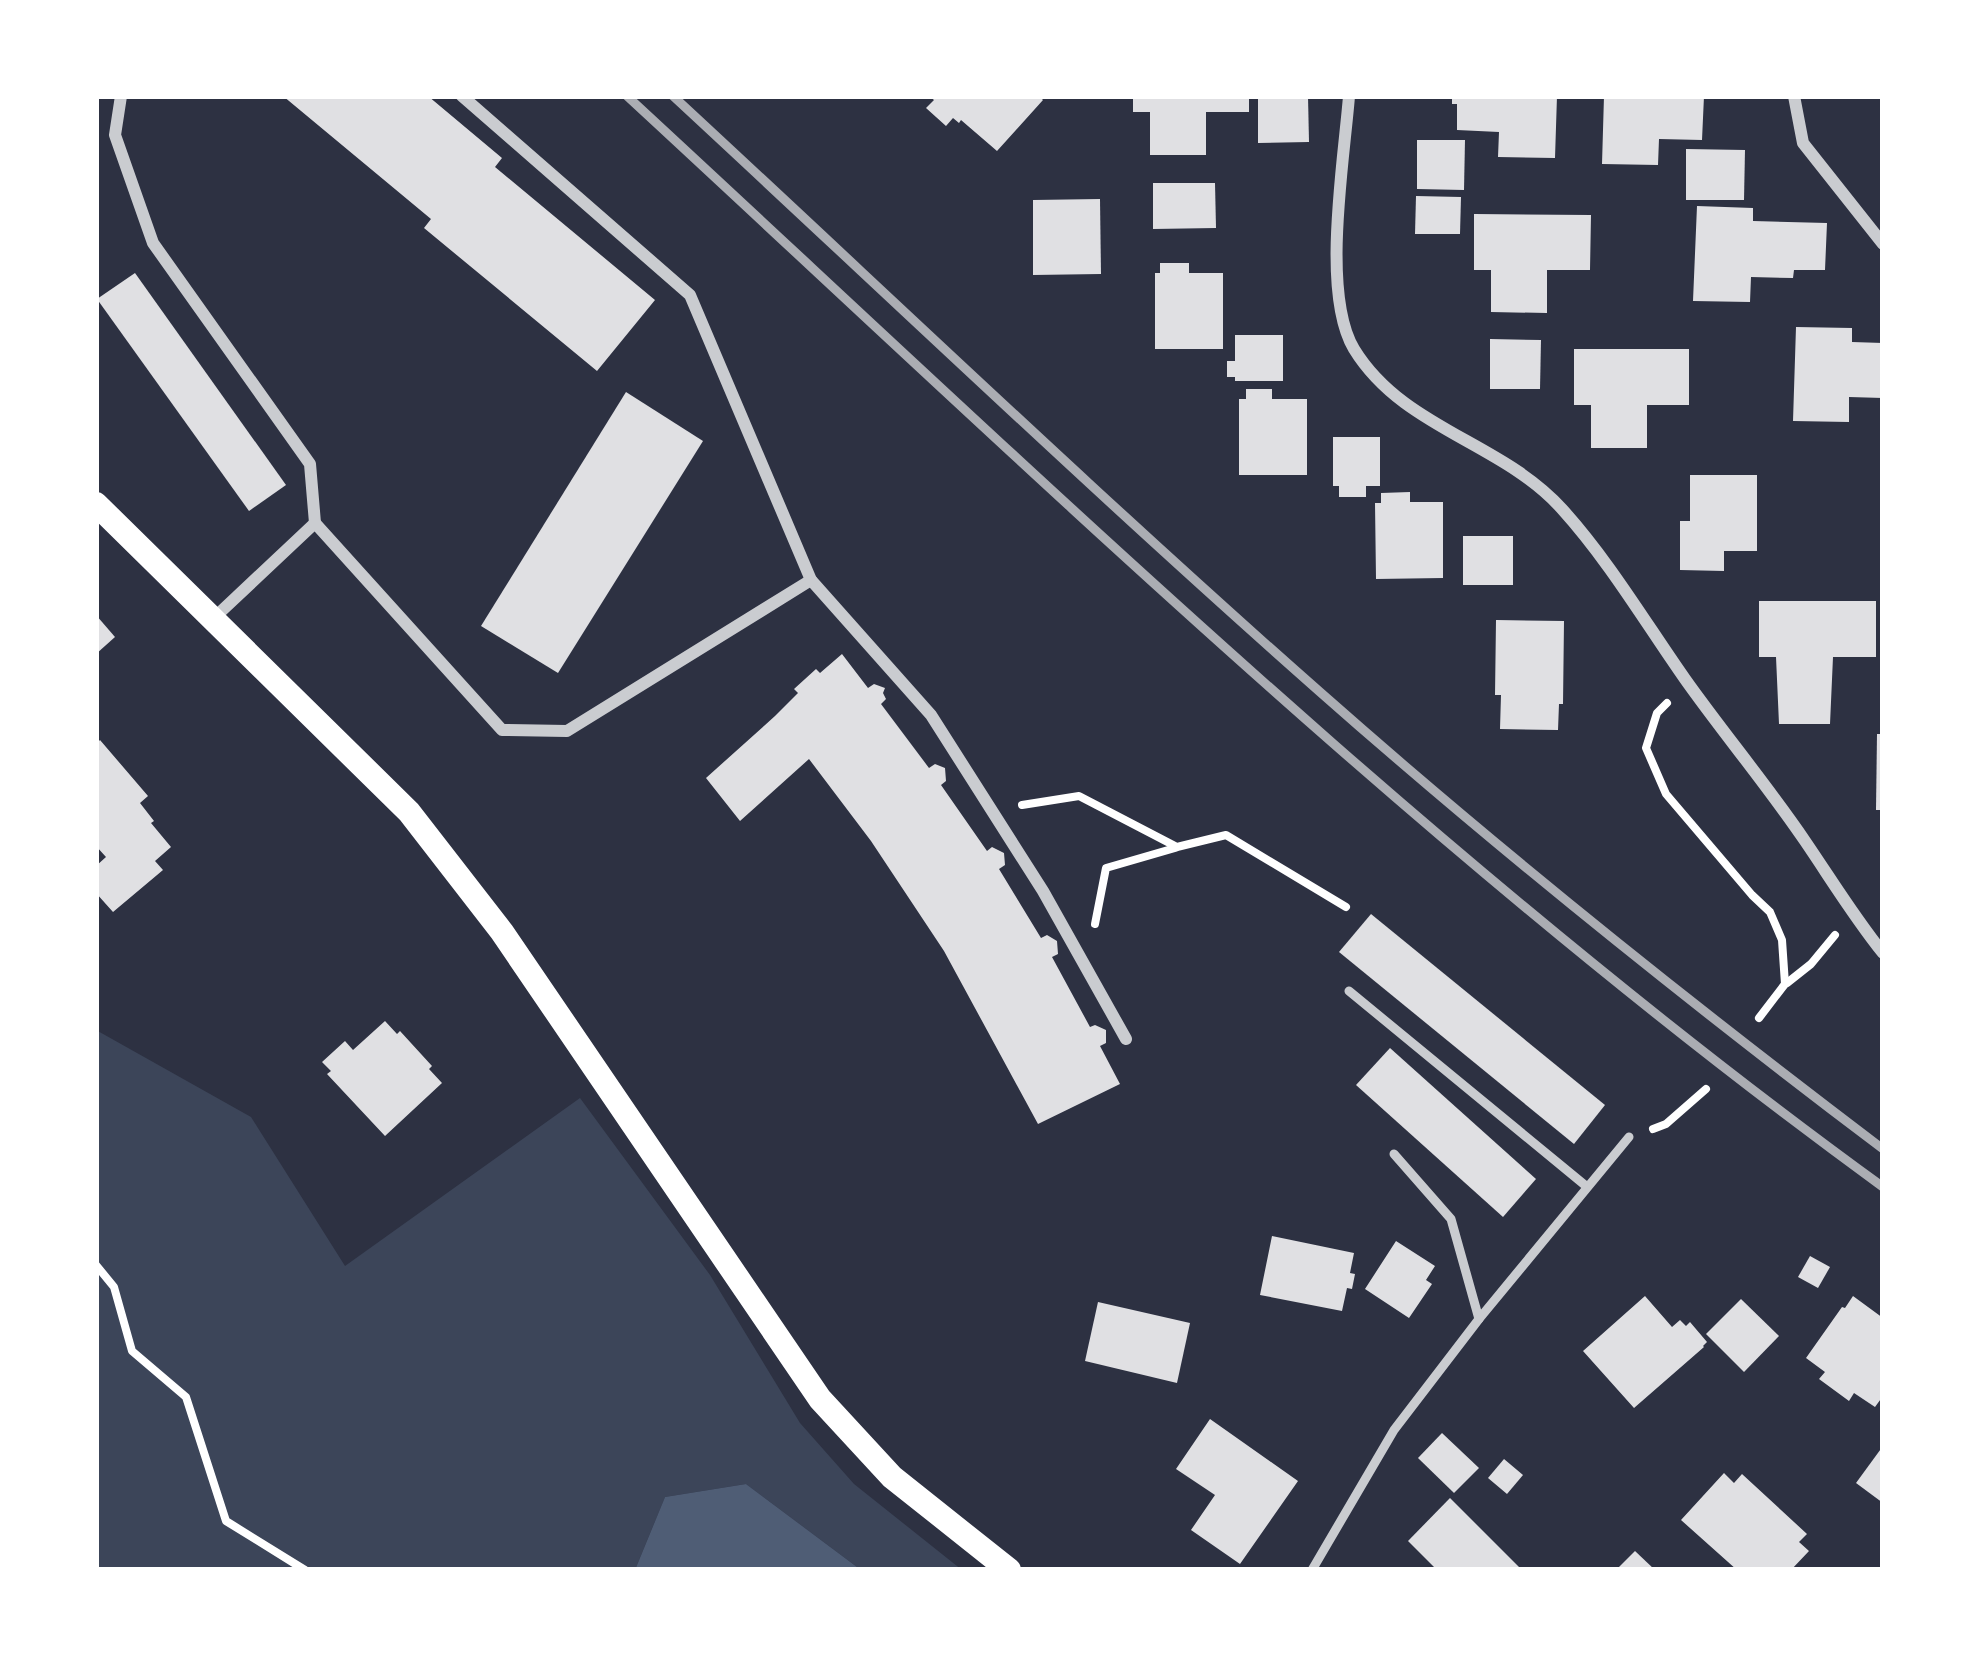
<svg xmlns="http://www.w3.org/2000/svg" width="1979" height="1666" font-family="'IBM Plex Sans',sans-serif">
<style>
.green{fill:#3c4559}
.water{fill:#4f5d75}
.building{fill:#e0e0e3}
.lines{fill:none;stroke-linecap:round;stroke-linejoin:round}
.path{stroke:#fff;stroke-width:8}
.service{stroke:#caccd0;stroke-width:9}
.minor{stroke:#caccd0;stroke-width:12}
.secondary{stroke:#fff;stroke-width:24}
.rail{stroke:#abadb3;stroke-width:9}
</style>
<rect width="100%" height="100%" fill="#2d3142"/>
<path class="green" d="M96 1030 251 1117 345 1266 580 1098 710 1275 800 1423 854 1484 962 1570H861L746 1484 665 1497 635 1570H96Z"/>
<path class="water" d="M746 1484 861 1570H635L665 1497Z"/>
<g class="building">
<path d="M283 96H428L502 158 495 167 655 300 597 371 424 228 431 219Z"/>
<path d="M929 96H1039L1043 100 997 151 961 120 959 123 953 118 946 126 926 108 934 100Z"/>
<path d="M1133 96H1249V112H1206V155H1150V112H1133Z"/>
<path d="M1258 96H1308L1309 142 1258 143Z"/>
<path d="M1452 96H1557L1555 158 1498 157 1499 132 1457 130V104H1452Z"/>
<path d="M1604 96H1704L1702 140 1659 139 1658 165 1602 164Z"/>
<path d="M1417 140H1465L1464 190 1417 189Z"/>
<path d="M1686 149 1745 150 1744 200H1686Z"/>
<path d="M1153 183H1215L1216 228 1153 229Z"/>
<path d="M1416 196 1461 197 1460 234H1415Z"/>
<path d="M1100 199 1101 274 1033 275V200Z"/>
<path d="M1697 206 1753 208V221L1827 223 1825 270H1794L1793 278 1751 277 1750 302 1693 301Z"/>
<path d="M1474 214 1591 215 1590 270H1547V313L1491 312V270H1474Z"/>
<path d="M1160 263H1189V273H1223V349H1155V273H1160Z"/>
<path d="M135 273 286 485 249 511 97 299Z"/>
<path d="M1796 327 1852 328V342L1883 343V398L1849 397V422L1793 421Z"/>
<path d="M1235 335H1283V381H1235V377H1227V361H1235Z"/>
<path d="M1490 339 1541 340 1540 389H1490Z"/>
<path d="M1574 349H1689V405H1647V448H1591V405H1574Z"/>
<path d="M1246 389H1272V399H1307V475H1239V399H1246Z"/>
<path d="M626 392 703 441 558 673 481 626Z"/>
<path d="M1333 437H1380V486H1366V497H1339V486H1333Z"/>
<path d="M1690 475H1757V551H1724V571L1680 570V521H1690Z"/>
<path d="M1410 492V502H1443V578L1376 579 1375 503H1381V493Z"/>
<rect x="1463" y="536" width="50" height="49"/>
<path d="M1759 601H1876V657H1833L1830 724H1779L1776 657H1759Z"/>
<path d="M96 615 115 637 96 654Z"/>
<path d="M1496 620 1564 621 1563 704H1559L1558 730 1500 729 1501 695H1495Z"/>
<path d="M842 654 868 688 874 684 885 688 883 693 886 699 881 704 929 768 935 764 945 768 946 781 941 785 987 851 992 847 1004 853 1005 865 999 869 1041 938 1047 935 1057 941 1058 954 1052 957 1090 1027 1095 1025 1106 1030V1043L1100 1046 1120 1084 1038 1124 944 951 871 841 809 759 740 821 706 778 775 716 798 693 794 689 816 669 820 673Z"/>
<path d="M1877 734H1883V810H1876Z"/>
<path d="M100 740 148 796 140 803 154 821 151 823 171 847 155 861 163 870 113 912 96 893V866L106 857 96 846V744Z"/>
<path d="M1371 914 1605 1105 1574 1144 1339 952Z"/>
<path d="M385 1021 397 1034 400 1031 432 1066 429 1069 442 1083 385 1136 327 1074 331 1071 322 1062 345 1041 353 1050Z"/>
<path d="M1390 1048 1536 1179 1503 1217 1356 1085Z"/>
<path d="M1272 1236 1354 1253 1350 1273 1355 1274 1352 1289 1347 1288 1342 1311 1260 1295Z"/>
<path d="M1396 1241 1435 1266 1426 1280 1432 1284 1409 1318 1365 1289Z"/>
<path d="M1810 1256 1830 1267 1818 1288 1798 1277Z"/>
<path d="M1645 1296 1672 1327 1680 1320 1686 1326 1690 1322 1707 1342 1703 1346 1704 1347 1634 1408 1583 1351Z"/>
<path d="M1853 1296 1883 1318V1396L1875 1407 1854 1393 1849 1401 1819 1379 1825 1372 1806 1358 1842 1307 1845 1308Z"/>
<path d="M1741 1299 1779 1336 1744 1372 1706 1334Z"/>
<path d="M1098 1302 1190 1323 1177 1383 1085 1361Z"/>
<path d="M1210 1419 1298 1481 1240 1564 1191 1530 1215 1495 1176 1469Z"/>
<path d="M1442 1433 1479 1468 1454 1493 1418 1458Z"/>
<path d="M1883 1446V1503L1856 1483Z"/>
<path d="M1504 1459 1523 1475 1507 1494 1488 1478Z"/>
<path d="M1724 1473 1734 1483 1742 1474 1807 1534 1799 1542 1809 1551 1791 1570H1737L1681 1520Z"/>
<path d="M1450 1498 1522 1570H1437L1408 1541Z"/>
<path d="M1635 1551 1655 1570H1616Z"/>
</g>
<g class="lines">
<g class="path">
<path d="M1667 703 1657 713 1646 748 1666 794 1752 895 1770 912 1782 940 1785 984 1759 1018"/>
<path d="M1022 805 1079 796 1177 847 1226 835 1346 907"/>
<path d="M1095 924 1106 868 1175 848"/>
<path d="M1787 983 1811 964 1835 935"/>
<path d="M1653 1129 1666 1124 1706 1089"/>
<path d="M96 1265 114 1287 132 1351 186 1397 226 1521 305 1570"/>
</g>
<g class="service">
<path d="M1349 991 1586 1186"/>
<path d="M1394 1154 1451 1219 1479 1319"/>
<path d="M1312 1570 1394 1430 1479 1319 1629 1137"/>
</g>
<g class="minor">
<path d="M121 96 115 135 153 243 310 464 315 523"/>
<path d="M462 96 690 295 811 580 931 715 1043 891 1126 1039"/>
<path d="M1349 96C1344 161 1321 294 1354 349 1403 429 1502 442 1562 509 1609 561 1645 622 1685 679 1724 734 1767 785 1805 841 1831 879 1854 917 1883 953"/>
<path d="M1794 96 1803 143 1883 244"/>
<path d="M214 618 315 523 502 730 567 731 811 580"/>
</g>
<path class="secondary" d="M96 504 409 812 502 932 820 1399 892 1477 1009 1570"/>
<g class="rail">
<path d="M627 96C1034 472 1434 861 1883 1187"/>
<path d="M673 96C888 295 1100 498 1320 692 1501 852 1690 1003 1883 1149"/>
</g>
</g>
<rect width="1979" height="1666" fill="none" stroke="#ffffff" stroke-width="198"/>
</svg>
